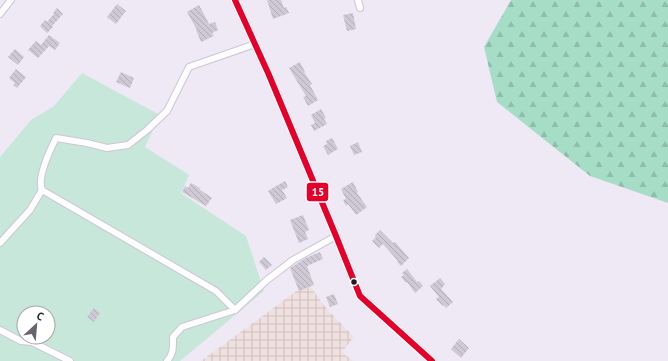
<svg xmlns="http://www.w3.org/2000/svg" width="668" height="361" font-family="'PT Sans',sans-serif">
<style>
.industrial{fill:url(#industrial-grid)}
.forest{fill:url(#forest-firs)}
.garden{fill:#c7e7da;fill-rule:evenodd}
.building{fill:url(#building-back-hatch)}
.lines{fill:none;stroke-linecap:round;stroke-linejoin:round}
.minor-casing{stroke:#ccc7d2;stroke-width:8}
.tertiary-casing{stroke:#ccc7d2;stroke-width:9}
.minor{stroke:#fdfcfe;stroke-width:6}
.tertiary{stroke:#fdfcfe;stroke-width:7}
.bus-1-casing{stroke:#fff;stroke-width:9}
.bus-1{stroke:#e4002b;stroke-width:6}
.bus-dot{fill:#201b26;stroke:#fff;stroke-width:1.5}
.line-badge{stroke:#fff;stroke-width:1.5}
.badge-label{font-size:11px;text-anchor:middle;font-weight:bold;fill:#fff}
</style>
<defs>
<pattern id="industrial-grid" width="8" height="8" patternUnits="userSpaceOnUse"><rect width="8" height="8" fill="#f0e1e0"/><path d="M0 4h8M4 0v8" fill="none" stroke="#cec0c0"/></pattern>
<pattern id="forest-firs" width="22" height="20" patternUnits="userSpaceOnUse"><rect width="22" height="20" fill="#a6ddc7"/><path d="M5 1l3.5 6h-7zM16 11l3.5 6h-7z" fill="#8fbdab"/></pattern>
<pattern id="building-back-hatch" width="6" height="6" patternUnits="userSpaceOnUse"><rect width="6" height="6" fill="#cec9d4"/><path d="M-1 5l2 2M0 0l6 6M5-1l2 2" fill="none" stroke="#b1acb6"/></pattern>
</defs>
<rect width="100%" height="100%" fill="#efe9f6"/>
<path class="industrial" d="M310 286 326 308 354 337 342 352 353 361H201L298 290Z"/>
<path class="forest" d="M511 0H668V203L590 176 497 102 484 47Z"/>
<path class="garden" d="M82 73 160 115 145 147 189 175 181 193 246 236 264 291 180 361H0V157L31 120 54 106ZM24 313H48V337H24Z"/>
<g class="building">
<path d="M267 0H281L284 8 286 7 289 13 273 19Z"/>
<path d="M117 4 126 11 116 24 107 17Z"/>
<path d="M199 5 209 24 215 22 218 30 212 33 214 36 201 42 196 30H197L187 12Z"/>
<path d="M57 8 63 14 52 26 53 27 47 33 40 26 45 20 47 22 54 14 53 13Z"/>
<path d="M353 13 356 29 347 31 343 15Z"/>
<path d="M49 35 60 43 55 50 49 46 38 58 28 50 36 41 41 45Z"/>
<path d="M15 49 24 57 18 65 8 57Z"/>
<path d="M300 62 305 72H304L312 84 310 85 318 100 308 106 303 97 306 96 289 68Z"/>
<path d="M16 69 26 77 17 88 13 85 15 83 9 78Z"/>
<path d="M121 72 134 78 130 88 116 82Z"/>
<path d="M321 109 326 118 324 119 327 124 314 131 311 125 315 123 311 115Z"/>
<path d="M332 138 338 149 328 155 323 146 327 144 326 141Z"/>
<path d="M358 142 362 152 354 155 350 146Z"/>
<path d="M285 181 288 187 282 190 287 198 276 204 268 191Z"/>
<path d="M353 182 358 192 357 193 367 207 356 215 348 204 346 206 343 200 346 199 341 189Z"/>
<path d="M191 183 200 188 199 189 212 198 206 206 182 192 185 186 188 188Z"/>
<path d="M303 215 309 230 305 232 308 239 299 243 290 220Z"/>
<path d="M380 230 393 243 395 242 409 258 401 266 397 262 398 261 383 244 379 248 372 241 376 237 375 235Z"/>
<path d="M320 252 323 259 307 266 314 285 299 291 290 268 306 258Z"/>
<path d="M264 257 272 265 266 270 259 262Z"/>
<path d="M407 269 417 282 419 281 423 286 415 293 407 282 406 283 401 277 404 275 402 273Z"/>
<path d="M440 278 445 284 441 289 453 302 446 308 444 305 443 306 436 299 439 297 430 286Z"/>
<path d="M334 294 338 304 330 307 326 297Z"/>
<path d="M94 308 100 313 94 322 87 317Z"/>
<path d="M459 339 469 348 461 358 451 349Z"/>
</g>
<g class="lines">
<g class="minor-casing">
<g id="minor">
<path d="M358 0 360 8"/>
<path d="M0 14 11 0"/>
<path d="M255 44 189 67 167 111 147 130 128 145 107 148 87 143 56 138C50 150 37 178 42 190L216 291 235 310 267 280 293 260 336 236"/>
<path d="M0 243 30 210 42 190"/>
<path d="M0 330 21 341 32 342 70 361"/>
<path d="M167 361C174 354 173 345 173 337L182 327 235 310"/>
</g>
</g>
<g class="tertiary-casing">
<path id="tertiary" d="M235 0 269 75 336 236 360 296 432 361"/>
</g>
<use href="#minor" class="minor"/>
<use href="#tertiary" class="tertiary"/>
<g class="bus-1-casing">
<path id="bus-1" d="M235 0 269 75 336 236 360 296 432 361"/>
</g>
<use href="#bus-1" class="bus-1"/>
</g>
<circle class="bus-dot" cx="354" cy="282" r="3.5"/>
<rect class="line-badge" x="306" y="182" width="23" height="20" rx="4" fill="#e4002b"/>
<g class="badge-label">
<text x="318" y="196">15</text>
</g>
<g transform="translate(36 325) rotate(26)"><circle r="19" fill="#ffffff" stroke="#a6a4a8"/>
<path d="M0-3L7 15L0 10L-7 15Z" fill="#68636f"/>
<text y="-6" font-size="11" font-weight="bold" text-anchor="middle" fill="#201b26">С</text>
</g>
</svg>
